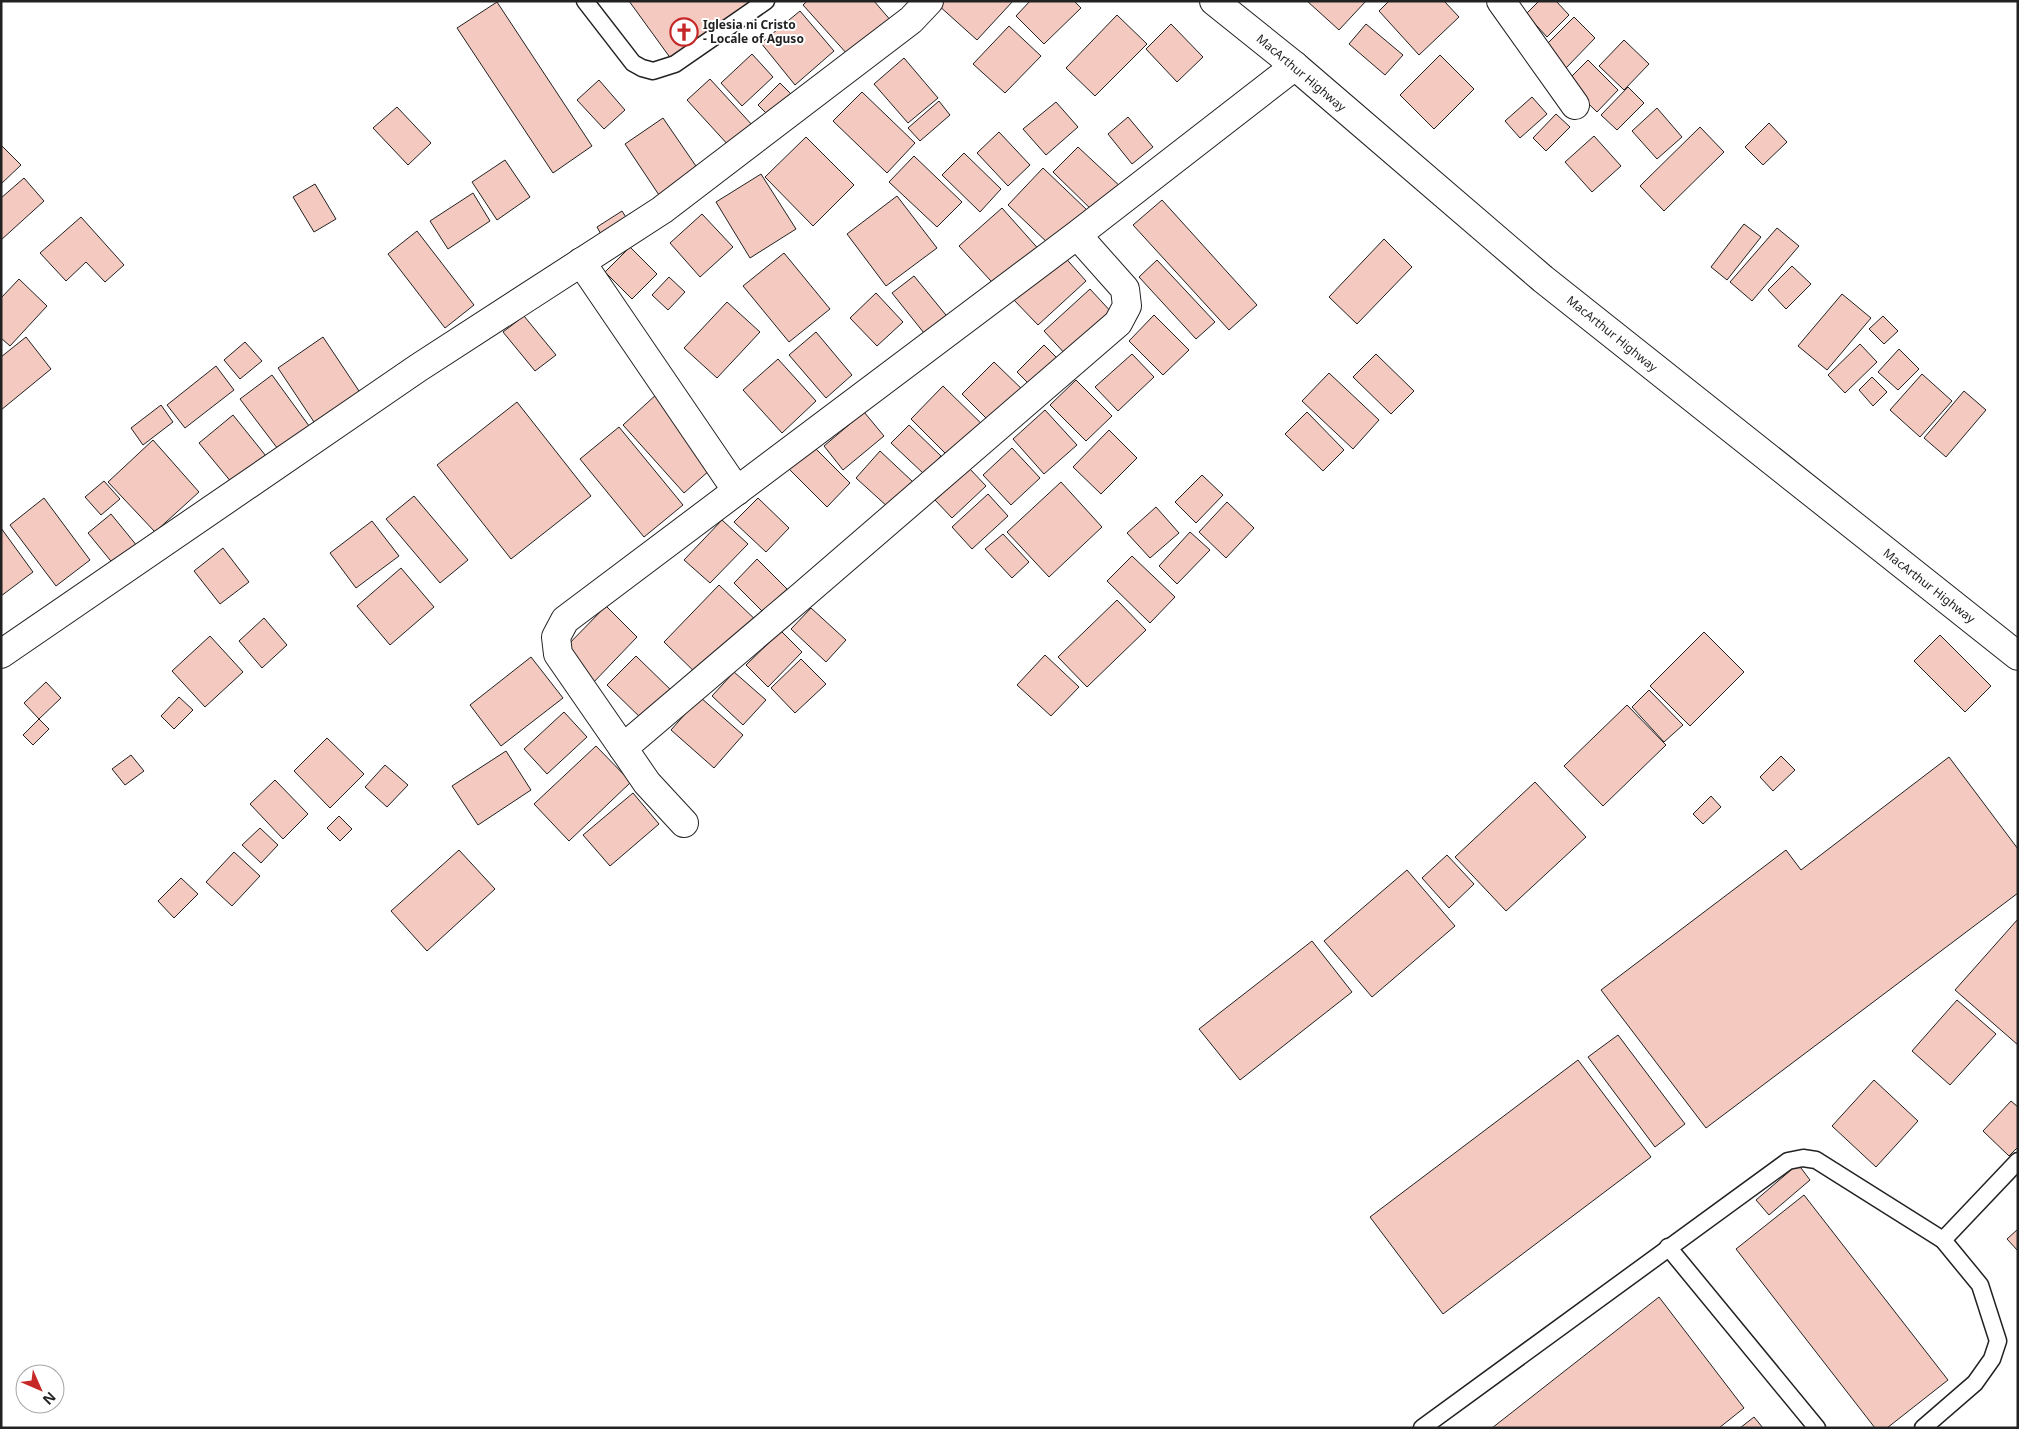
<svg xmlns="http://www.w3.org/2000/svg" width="2019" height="1429" font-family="'Noto Sans',sans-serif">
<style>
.building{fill:#f3c9c0;stroke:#222}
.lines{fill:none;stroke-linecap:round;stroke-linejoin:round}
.lane-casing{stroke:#222;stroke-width:19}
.street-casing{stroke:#222;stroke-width:30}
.highway-casing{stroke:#222;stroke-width:30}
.lane{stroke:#fff;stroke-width:16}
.street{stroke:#fff;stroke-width:28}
.highway{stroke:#fff;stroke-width:28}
.labels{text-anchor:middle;stroke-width:4;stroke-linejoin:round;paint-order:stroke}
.poi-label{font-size:12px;font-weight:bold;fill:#222;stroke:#fff;text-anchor:start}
.street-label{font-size:12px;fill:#222;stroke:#fff}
</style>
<rect width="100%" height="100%" fill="#fff"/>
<g class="building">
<path d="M629 1H758L674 63Z"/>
<path d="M807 1H874L898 29 857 65 803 5Z"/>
<path d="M940 1H1013L977 40 937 4Z"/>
<path d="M1030 1H1074L1081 8 1044 44 1016 16Z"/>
<path d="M1307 1H1366L1339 30Z"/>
<path d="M1389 1H1444L1459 17 1419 55 1379 11Z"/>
<path d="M1539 1H1556L1569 15 1547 37 1526 14Z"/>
<path d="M497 2 592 146 553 173 457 28Z"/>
<path d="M800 11 834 51 795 85 761 43Z"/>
<path d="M1117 15 1147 44 1095 96 1066 68Z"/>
<path d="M1574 17 1595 38 1566 68 1544 47Z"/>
<path d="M1171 24 1203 57 1177 82 1146 49Z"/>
<path d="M1366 24 1403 55 1385 75 1349 44Z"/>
<path d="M1009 26 1041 56 1005 93 973 64Z"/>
<path d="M1624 40 1649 64 1624 90 1599 66Z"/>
<path d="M752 54 773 77 742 106 721 83Z"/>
<path d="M1440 55 1474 89 1434 129 1400 95Z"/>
<path d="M904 58 938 98 908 123 874 84Z"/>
<path d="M1588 60 1618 90 1597 112 1566 82Z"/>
<path d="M710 79 753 126 730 147 687 100Z"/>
<path d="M599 80 625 110 604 129 577 100Z"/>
<path d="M780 83 793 96 771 118 758 105Z"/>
<path d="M1628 87 1644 103 1617 130 1601 115Z"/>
<path d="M862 92 915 143 887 173 833 121Z"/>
<path d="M1532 97 1547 114 1520 138 1505 121Z"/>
<path d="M939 101 950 115 920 141 908 128Z"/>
<path d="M1056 102 1078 127 1046 155 1023 129Z"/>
<path d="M397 107 431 143 408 165 373 128Z"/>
<path d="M1657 108 1682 137 1657 159 1632 131Z"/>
<path d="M1556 114 1570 127 1546 151 1533 138Z"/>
<path d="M1128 117 1153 147 1132 164 1108 134Z"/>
<path d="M663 118 698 169 659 195 625 144Z"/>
<path d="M1769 123 1787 142 1763 165 1745 147Z"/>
<path d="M1700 127 1724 152 1664 211 1640 186Z"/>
<path d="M999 132 1030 165 1008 186 977 153Z"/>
<path d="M1594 136 1621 166 1592 192 1565 162Z"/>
<path d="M806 137 854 185 813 226 765 177Z"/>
<path d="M2 146 21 165 1 184V147Z"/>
<path d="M1078 147 1123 189 1097 215 1053 172Z"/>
<path d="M964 153 1001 189 980 212 942 175Z"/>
<path d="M914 156 962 202 937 227 889 182Z"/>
<path d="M505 160 530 197 497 220 472 182Z"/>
<path d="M1043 168 1087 210 1052 247 1008 205Z"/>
<path d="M761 174 796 229 750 258 716 202Z"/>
<path d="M24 178 44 201 1 240V198Z"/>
<path d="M315 184 336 219 314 232 293 197Z"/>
<path d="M473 193 490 221 448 249 430 221Z"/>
<path d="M897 196 937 248 886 286 847 234Z"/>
<path d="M1162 200 1257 305 1229 330 1133 225Z"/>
<path d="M1002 208 1042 253 1000 291 959 246Z"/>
<path d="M622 211 629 222 603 238 597 227Z"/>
<path d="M702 214 733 247 700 277 670 243Z"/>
<path d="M81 217 124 265 105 282 86 262 66 281 40 253Z"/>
<path d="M1744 224 1761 237 1727 280 1711 267Z"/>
<path d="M1777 228 1799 246 1752 301 1730 282Z"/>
<path d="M417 231 474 305 445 328 388 254Z"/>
<path d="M1384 239 1412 267 1357 324 1329 297Z"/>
<path d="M630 247 657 274 632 299 605 272Z"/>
<path d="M784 253 830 309 789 342 743 286Z"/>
<path d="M1061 253 1086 281 1038 325 1012 298Z"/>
<path d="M1157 260 1215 322 1196 339 1139 277Z"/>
<path d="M1792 266 1811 284 1786 309 1768 290Z"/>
<path d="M914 276 950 320 928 338 892 293Z"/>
<path d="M669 277 685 292 668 310 652 295Z"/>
<path d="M19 279 47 306 10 346 1 338V298Z"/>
<path d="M1090 289 1114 315 1068 357 1044 331Z"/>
<path d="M876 293 903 322 877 346 850 318Z"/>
<path d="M1842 294 1871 318 1827 370 1798 346Z"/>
<path d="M727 302 760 332 717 378 684 348Z"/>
<path d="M1154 315 1189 350 1163 375 1129 341Z"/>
<path d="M524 316 556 355 535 371 503 332Z"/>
<path d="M1883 316 1898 331 1884 344 1869 329Z"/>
<path d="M816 332 852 375 826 398 789 355Z"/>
<path d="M26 337 51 369 1 410V357Z"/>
<path d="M323 337 363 397 318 428 278 368Z"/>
<path d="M245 342 262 361 240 379 224 360Z"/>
<path d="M1860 344 1877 362 1845 393 1828 375Z"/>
<path d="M1044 345 1071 372 1044 399 1017 372Z"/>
<path d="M1899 349 1919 369 1898 390 1878 372Z"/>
<path d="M1132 354 1154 377 1118 411 1095 387Z"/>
<path d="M1376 354 1414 391 1391 414 1353 377Z"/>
<path d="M778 359 816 401 782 433 743 390Z"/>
<path d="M994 362 1028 395 996 428 962 394Z"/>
<path d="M216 366 234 390 185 428 167 405Z"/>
<path d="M1329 373 1379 420 1353 449 1302 401Z"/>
<path d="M1922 374 1952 401 1920 437 1890 410Z"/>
<path d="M272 375 312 430 281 453 240 399Z"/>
<path d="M1872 377 1887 392 1873 406 1859 390Z"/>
<path d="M1076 380 1112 416 1086 441 1050 405Z"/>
<path d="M943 386 991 433 958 466 911 419Z"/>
<path d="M1964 391 1986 410 1946 457 1924 438Z"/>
<path d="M658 393 719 462 684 493 623 425Z"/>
<path d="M517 402 591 496 511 559 437 465Z"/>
<path d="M161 405 173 422 143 445 131 428Z"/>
<path d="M1045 410 1077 445 1044 474 1013 439Z"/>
<path d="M864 412 884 436 843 470 824 446Z"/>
<path d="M1307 412 1344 450 1323 471 1285 434Z"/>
<path d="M233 415 270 461 237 489 199 443Z"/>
<path d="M909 425 941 456 924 474 891 443Z"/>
<path d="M619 427 683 505 644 537 580 459Z"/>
<path d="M1109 430 1137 458 1101 494 1073 467Z"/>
<path d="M153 440 199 492 155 532 108 482Z"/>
<path d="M811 444 850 483 827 507 788 468Z"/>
<path d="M1012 448 1040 478 1011 505 983 475Z"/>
<path d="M880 451 913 482 889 508 856 478Z"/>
<path d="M969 468 986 486 952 518 935 500Z"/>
<path d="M1202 475 1223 495 1196 523 1175 502Z"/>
<path d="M104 481 120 499 101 515 85 497Z"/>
<path d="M1061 482 1102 527 1049 577 1007 532Z"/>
<path d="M988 494 1008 516 972 549 952 527Z"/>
<path d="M414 496 468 560 440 583 386 519Z"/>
<path d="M44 498 90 560 56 586 10 525Z"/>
<path d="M758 498 789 528 766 552 734 522Z"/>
<path d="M1227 502 1254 528 1226 558 1199 532Z"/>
<path d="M1156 507 1179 533 1150 558 1127 533Z"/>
<path d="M111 514 142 552 119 571 88 533Z"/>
<path d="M722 520 748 544 710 583 684 560Z"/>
<path d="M372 521 399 556 356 588 330 553Z"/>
<path d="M1 528 33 572 1 596Z"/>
<path d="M1190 532 1210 550 1177 584 1159 566Z"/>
<path d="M1003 534 1029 562 1012 578 985 549Z"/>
<path d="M223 548 249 582 220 604 194 571Z"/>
<path d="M1132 556 1175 597 1150 623 1107 581Z"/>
<path d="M757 559 787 589 763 612 734 583Z"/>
<path d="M401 568 434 607 390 645 357 606Z"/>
<path d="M719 585 760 624 704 681 664 642Z"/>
<path d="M1117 600 1146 630 1087 687 1058 657Z"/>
<path d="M606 606 637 637 591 685 559 654Z"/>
<path d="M811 608 846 640 826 662 791 629Z"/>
<path d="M264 618 287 645 262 668 239 641Z"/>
<path d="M781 631 802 652 768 687 746 665Z"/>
<path d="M1704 632 1744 672 1690 726 1650 686Z"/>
<path d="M1940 635 1991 686 1965 712 1914 661Z"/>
<path d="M210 636 243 672 205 707 172 671Z"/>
<path d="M1045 655 1079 687 1051 716 1017 685Z"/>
<path d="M636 656 676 695 647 724 607 685Z"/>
<path d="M531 657 563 698 501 746 470 705Z"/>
<path d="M801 659 826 684 795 713 771 688Z"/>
<path d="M734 672 766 700 743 725 712 696Z"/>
<path d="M46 682 61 698 39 719 24 703Z"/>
<path d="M1649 690 1683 725 1664 742 1632 707Z"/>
<path d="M179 697 193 710 174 729 161 716Z"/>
<path d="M700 697 743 735 714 768 671 730Z"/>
<path d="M1627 705 1666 745 1603 806 1564 766Z"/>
<path d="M564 712 587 737 547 774 524 749Z"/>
<path d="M39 719 49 729 33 745 23 735Z"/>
<path d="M327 738 364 774 330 808 294 771Z"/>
<path d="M596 746 631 782 569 841 534 804Z"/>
<path d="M506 751 531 790 478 825 452 786Z"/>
<path d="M131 755 144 771 125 785 112 769Z"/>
<path d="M1781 756 1795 770 1773 791 1760 777Z"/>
<path d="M1949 757 2018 849V893L1706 1128 1601 990 1786 850 1801 870Z"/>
<path d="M385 765 408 785 387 807 365 787Z"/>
<path d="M275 780 308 814 283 839 250 804Z"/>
<path d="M1535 782 1586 837 1506 911 1455 857Z"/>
<path d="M633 793 659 824 610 866 583 835Z"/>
<path d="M1711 796 1721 807 1703 824 1693 814Z"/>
<path d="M339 816 352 829 340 841 327 828Z"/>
<path d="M260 828 278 845 261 863 242 845Z"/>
<path d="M459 850 495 889 427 951 391 911Z"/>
<path d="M234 852 260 876 232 906 206 882Z"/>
<path d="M1447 855 1474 884 1449 908 1422 878Z"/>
<path d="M1407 870 1455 926 1372 997 1324 941Z"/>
<path d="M181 878 198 894 174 918 158 901Z"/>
<path d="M2018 919V1045L1955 990Z"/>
<path d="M1312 941 1352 992 1240 1080 1199 1029Z"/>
<path d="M1957 1000 1996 1034 1950 1085 1912 1051Z"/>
<path d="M1618 1035 1685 1124 1655 1147 1588 1057Z"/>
<path d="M1578 1060 1651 1157 1443 1314 1370 1217Z"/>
<path d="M1874 1080 1918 1121 1876 1167 1832 1126Z"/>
<path d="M2011 1101 2018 1107V1147L2009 1156 1983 1131Z"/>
<path d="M1798 1164 1810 1180 1769 1215 1756 1200Z"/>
<path d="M1804 1195 1948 1380 1887 1428H1875L1736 1249Z"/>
<path d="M2018 1229V1251L2007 1239Z"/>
<path d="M1659 1297 1744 1408 1719 1428H1492Z"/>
<path d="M1754 1417 1763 1428H1740Z"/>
</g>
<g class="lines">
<g class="lane-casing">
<g id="lane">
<path d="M585 1 633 63 642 68 653 71 675 64 766 1"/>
<path d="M1943 1240 2018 1161"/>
<path d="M1668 1247 1817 1428"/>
<path d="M1422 1428 1788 1161 1803 1158 1816 1160 1943 1240 1980 1285 1998 1341 1992 1359 1975 1383 1923 1428"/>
</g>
</g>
<g class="street-casing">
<g id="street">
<path d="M1501 1 1575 105"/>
<path d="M1077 235 1125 289 1127 306 1118 323 804 594 623 748 558 654 556 637 565 620 1077 235 1295 66"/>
<path d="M581 262 737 491"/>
<path d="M1 654 418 368 662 210 911 20 929 1"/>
<path d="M623 748 647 783 684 823"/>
</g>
</g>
<g class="highway-casing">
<path id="highway" d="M1214 1 1295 66 1543 279 2018 656"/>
</g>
<use href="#lane" class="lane"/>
<use href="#street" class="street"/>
<use href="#highway" class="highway"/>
</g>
<defs>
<g id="church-ring" transform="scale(1.4375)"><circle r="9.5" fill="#fff" stroke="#c62828" stroke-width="1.5"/><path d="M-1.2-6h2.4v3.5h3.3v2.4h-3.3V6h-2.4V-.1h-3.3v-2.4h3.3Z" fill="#c62828"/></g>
</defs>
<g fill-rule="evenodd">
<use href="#church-ring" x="684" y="32"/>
</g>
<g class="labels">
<g class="poi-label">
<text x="703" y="29">Iglesia ni Cristo<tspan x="703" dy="14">- Locale of Aguso</tspan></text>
</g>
<g class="street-label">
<text transform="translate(1301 73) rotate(40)" y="4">MacArthur Highway</text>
<text transform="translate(1612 334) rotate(39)" y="4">MacArthur Highway</text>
<text transform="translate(1929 586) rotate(38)" y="4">MacArthur Highway</text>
</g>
</g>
<rect width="2019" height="1429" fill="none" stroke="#222222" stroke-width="5"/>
<g transform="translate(40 1389) rotate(135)"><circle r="24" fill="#ffffff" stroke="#a7a7a7"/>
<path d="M0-4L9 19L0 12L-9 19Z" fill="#c62828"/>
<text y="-8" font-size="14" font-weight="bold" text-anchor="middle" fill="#222222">N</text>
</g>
</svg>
